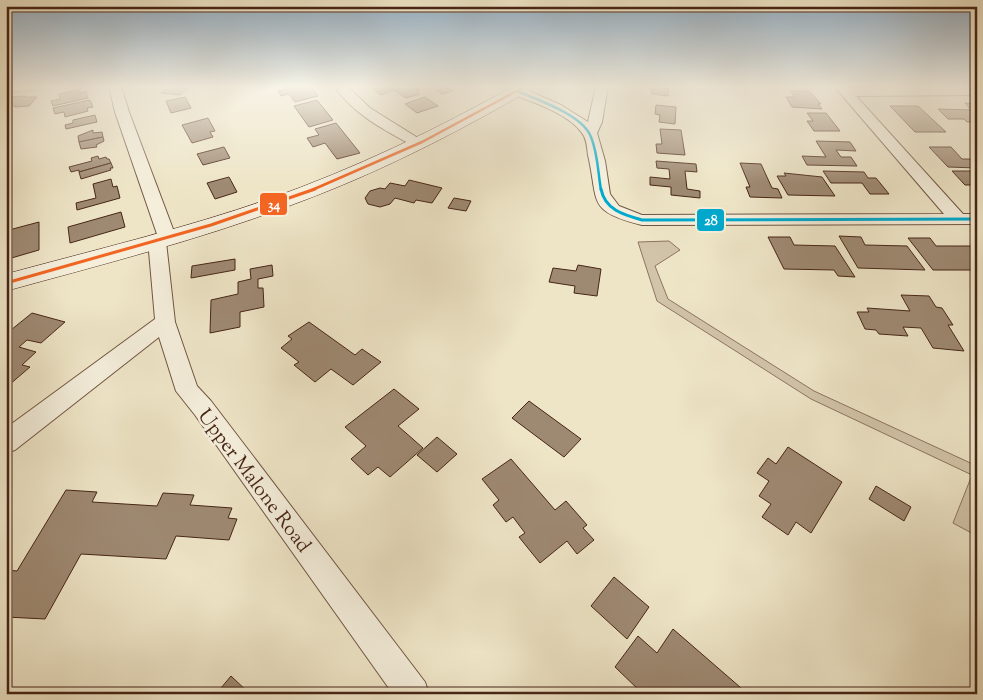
<svg xmlns="http://www.w3.org/2000/svg" width="983" height="700" font-family="'Sorts Mill Goudy',serif">
<style>
.green{fill:#d2c4a9;stroke:#8c7460}
.building{fill:#9e8972;stroke:#472516}
.lines{fill:none;stroke-linecap:round;stroke-linejoin:round}
.street-casing{stroke:#715542;stroke-width:2}
.secondary-casing{stroke:#472516;stroke-width:1}
.street{fill:#f4eedb;fill-rule:evenodd}
.secondary{fill:#f4eedb;fill-rule:evenodd}
.bus-1-far1-casing{stroke:#f4eedb;stroke-width:5}
.bus-1-casing{stroke:#f4eedb;stroke-width:6}
.bus-2-far1-casing{stroke:#f4eedb;stroke-width:5}
.bus-2-casing{stroke:#f4eedb;stroke-width:6}
.bus-1-far1{stroke:#00a9ce;stroke-width:2.5}
.bus-1{stroke:#00a9ce;stroke-width:3}
.bus-2-far1{stroke:#f26522;stroke-width:2.5}
.bus-2{stroke:#f26522;stroke-width:3}
.labels{text-anchor:middle;stroke-width:5;stroke-linejoin:round;paint-order:stroke}
.street-label{font-size:20px;fill:#472516;stroke:#f4eedb}
.line-badge{stroke:#f4eedb;stroke-width:2}
.badge-label{font-size:14px;text-anchor:middle;font-weight:bold;fill:#fff}
</style>
<rect width="100%" height="100%" fill="#eee5c7"/>
<filter id="stains"><feTurbulence type="fractalNoise" baseFrequency=".004" numOctaves="4"/><feColorMatrix values="0 0 0 0 .2 0 0 0 0 .09 0 0 0 0 .02 0 0 0 .5 -.17"/></filter>
<radialGradient id="worn" r=".72"><stop offset=".6" stop-color="#630" stop-opacity="0"/><stop offset="1" stop-color="#630" stop-opacity=".3"/></radialGradient>
<path class="green" d="M669 241 680 250 655 266 668 299 814 391 977 466V536L953 523 972 475 811 399 657 301 638 242Z"/>
<g class="building">
<path d="M170 86H191L180 95 161 93Z"/>
<path d="M283 86H310L318 96 295 102 289 94 281 96 278 91 285 90Z"/>
<path d="M383 86H414L420 90 416 91 420 94 406 98 394 90 381 95 373 89Z"/>
<path d="M651 86H668V96L652 94Z"/>
<path d="M446 87 453 91 442 94 436 90Z"/>
<path d="M79 90 80 93 86 91 88 98 53 106 51 101 60 99 59 94Z"/>
<path d="M790 91H809L821 104H818L822 109 792 107 786 97H795Z"/>
<path d="M6 97 26 96 25 97H37L29 106 15 107 16 106H6Z"/>
<path d="M185 97 191 108 171 113 166 101Z"/>
<path d="M425 97 438 106 417 113 405 104Z"/>
<path d="M90 100 93 107 87 108 88 111 65 117 64 112 55 114 53 108Z"/>
<path d="M317 100 333 120 309 127 294 106Z"/>
<path d="M965 103 977 104V122H967L964 119H948L938 109 971 110Z"/>
<path d="M656 105 676 107 675 124 659 122 660 115 655 114Z"/>
<path d="M890 106H918L946 132H915Z"/>
<path d="M807 113H826L840 131H814L807 121H813Z"/>
<path d="M95 115 97 122 66 129 65 125 73 123V120Z"/>
<path d="M208 118 215 131 210 132 213 137 192 143 182 125Z"/>
<path d="M336 123 360 153 337 159 325 143 313 147 307 138 319 135 315 129Z"/>
<path d="M660 129 681 130 685 155 657 153 656 144H662Z"/>
<path d="M93 130V133L102 132 103 137 79 142 78 136Z"/>
<path d="M103 137 104 141 96 145 97 147 81 149 79 142Z"/>
<path d="M816 141 850 142 856 151 836 150 841 157H851L857 166 807 165 802 156 826 157Z"/>
<path d="M224 147 230 158 203 165 197 154Z"/>
<path d="M929 147H951L962 159H977V168L948 167Z"/>
<path d="M98 156 99 159 106 157 107 159H109L111 163 79 172V170L71 172 69 167 92 161 91 158Z"/>
<path d="M656 161 696 164 697 172 685 171 687 189 700 191V198L671 195V187L650 185V177L670 179 669 169 657 168Z"/>
<path d="M111 163 113 168H110L111 170 81 179 79 172Z"/>
<path d="M740 163 761 164 772 188 778 189 782 198 750 197 746 187H750Z"/>
<path d="M823 171 864 172 868 178H876L889 194H870L862 183H831Z"/>
<path d="M952 171H977V185H965Z"/>
<path d="M784 173 822 177 835 196 788 195 777 176H786Z"/>
<path d="M229 177 237 192 215 199 207 183Z"/>
<path d="M111 179 113 187 117 186 120 198 77 210 76 203 96 198 93 184Z"/>
<path d="M409 180 442 188 432 203 416 200 414 203 395 198 390 204 380 207 368 204 365 198 370 191 380 188 385 189 390 183 405 186Z"/>
<path d="M454 198 471 201 466 211 448 208Z"/>
<path d="M121 212 125 227 70 243 68 227Z"/>
<path d="M39 222V250L8 259 9 230Z"/>
<path d="M839 236 861 237 865 245 907 246 925 270 858 268Z"/>
<path d="M768 237H790L794 245 835 246 855 277 838 276 834 270 784 269Z"/>
<path d="M908 238H930L936 246H977V270H933Z"/>
<path d="M235 259V270L191 278 192 266Z"/>
<path d="M272 265 273 276 258 279V288H263L264 307 240 312V327L210 333 211 300 238 294V282L251 279 250 269Z"/>
<path d="M578 265 601 269 597 296 574 293 575 286 549 282 553 268 576 271Z"/>
<path d="M901 295 929 296 936 307 942 308 953 325H948L964 351 933 348 921 328 903 327 908 336 879 334 876 330 865 329 857 312H869L867 308 910 311Z"/>
<path d="M32 313 65 322 41 343 27 340 19 347 36 352 22 365 30 367 9 385H6V339L10 335 6 334Z"/>
<path d="M309 322 355 355 362 349 381 362 353 385 331 369 315 382 294 365 299 362 281 348 292 339 288 336Z"/>
<path d="M394 389 419 409 398 426 423 448 390 477 378 467 368 475 351 459 366 446 345 427Z"/>
<path d="M529 401 581 439 564 457 512 418Z"/>
<path d="M437 437 457 454 437 472 417 455Z"/>
<path d="M788 447 842 482 811 533 796 522 788 535 762 517 771 504 759 496 769 481 757 473 768 458 776 464Z"/>
<path d="M511 459 555 510 566 501 587 525 583 528 594 540 577 554 567 541 540 563 519 537 525 533 513 517 506 522 493 505 499 500 482 479Z"/>
<path d="M876 486 911 507 904 521 869 499Z"/>
<path d="M66 490 97 492 92 502 157 506 163 493 194 495 190 505 232 508 228 518 237 519 229 540 176 536 166 559 81 554 45 619 6 617V570L17 571Z"/>
<path d="M614 577 649 607 627 639 591 606Z"/>
<path d="M673 629 748 694H643L615 667 638 636 657 653Z"/>
<path d="M231 676 250 694H216Z"/>
</g>
<g class="lines">
<g class="street-casing">
<g id="street">
<path d="M6 86H41L35 90 6 92Z"/>
<path d="M109 86H121L129 112 176 237 173 241 166 242 175 322 197 386 211 401 425 682 429 694H393L195 415 176 391 159 337 15 450 6 453V428L155 319 148 240 151 236 157 234 115 112Z"/>
<path d="M334 86H347L370 108 426 143 424 146H414C384 130 353 114 334 86Z"/>
<path d="M596 86H608L602 122 597 133 605 161 610 194 619 206 642 215 944 214 834 86H847L849 88 977 87V95L856 96 963 214H977V224L642 225C586 211 599 202 588 155 587 148 587 139 582 133 569 114 533 102 512 94L511 91 517 87 522 88 561 105 588 122Z"/>
</g>
</g>
<g class="secondary-casing">
<path id="secondary" d="M514 86H534L532 89C453 135 372 176 286 207 195 241 100 265 6 291V274C94 250 183 229 269 199 354 169 435 130 514 86Z"/>
</g>
<use href="#street" class="street"/>
<use href="#secondary" class="secondary"/>
<g class="bus-1-far1-casing">
<path id="bus-1-far1" d="M517 91C538 100 583 115 591 137 598 154 598 173 601 190"/>
</g>
<g class="bus-1-casing">
<path id="bus-1" d="M601 189C605 210 624 215 642 220L977 219"/>
</g>
<g class="bus-2-far1-casing">
<path id="bus-2-far1" d="M312 190 422 142 526 86"/>
</g>
<g class="bus-2-casing">
<path id="bus-2" d="M6 283 211 225 315 189"/>
</g>
<use href="#bus-1-far1" class="bus-1-far1"/>
<use href="#bus-1" class="bus-1"/>
<use href="#bus-2-far1" class="bus-2-far1"/>
<use href="#bus-2" class="bus-2"/>
</g>
<linearGradient id="sky" x2="0" y2="1"><stop stop-color="#93aec3"/><stop offset="0.47" stop-color="#f7f3e6"/><stop offset="1" stop-color="#f7f3e6" stop-opacity="0"/></linearGradient>
<rect width="983" height="184" fill="url(#sky)"/>
<g class="labels">
<g class="street-label">
<text transform="translate(255 480) rotate(53)" y="7">Upper Malone Road</text>
</g>
</g>
<g class="line-badge">
<rect x="259" y="192" width="29" height="24" rx="5" fill="#f26522"/>
<rect x="696" y="208" width="29" height="24" rx="5" fill="#00a9ce"/>
</g>
<g class="badge-label">
<text x="274" y="209">34</text>
<text x="711" y="225">28</text>
</g>
<rect width="983" height="700" fill="none" stroke="#eee5c7" stroke-width="25"/>
<rect x="8" y="8" width="968" height="685" fill="none" stroke="#472516" stroke-width="2.5"/>
<rect x="12" y="12" width="958" height="675" fill="none" stroke="#472516"/>
<rect width="100%" height="100%" filter="url(#stains)"/>
<rect width="100%" height="100%" fill="url(#worn)"/>
</svg>
